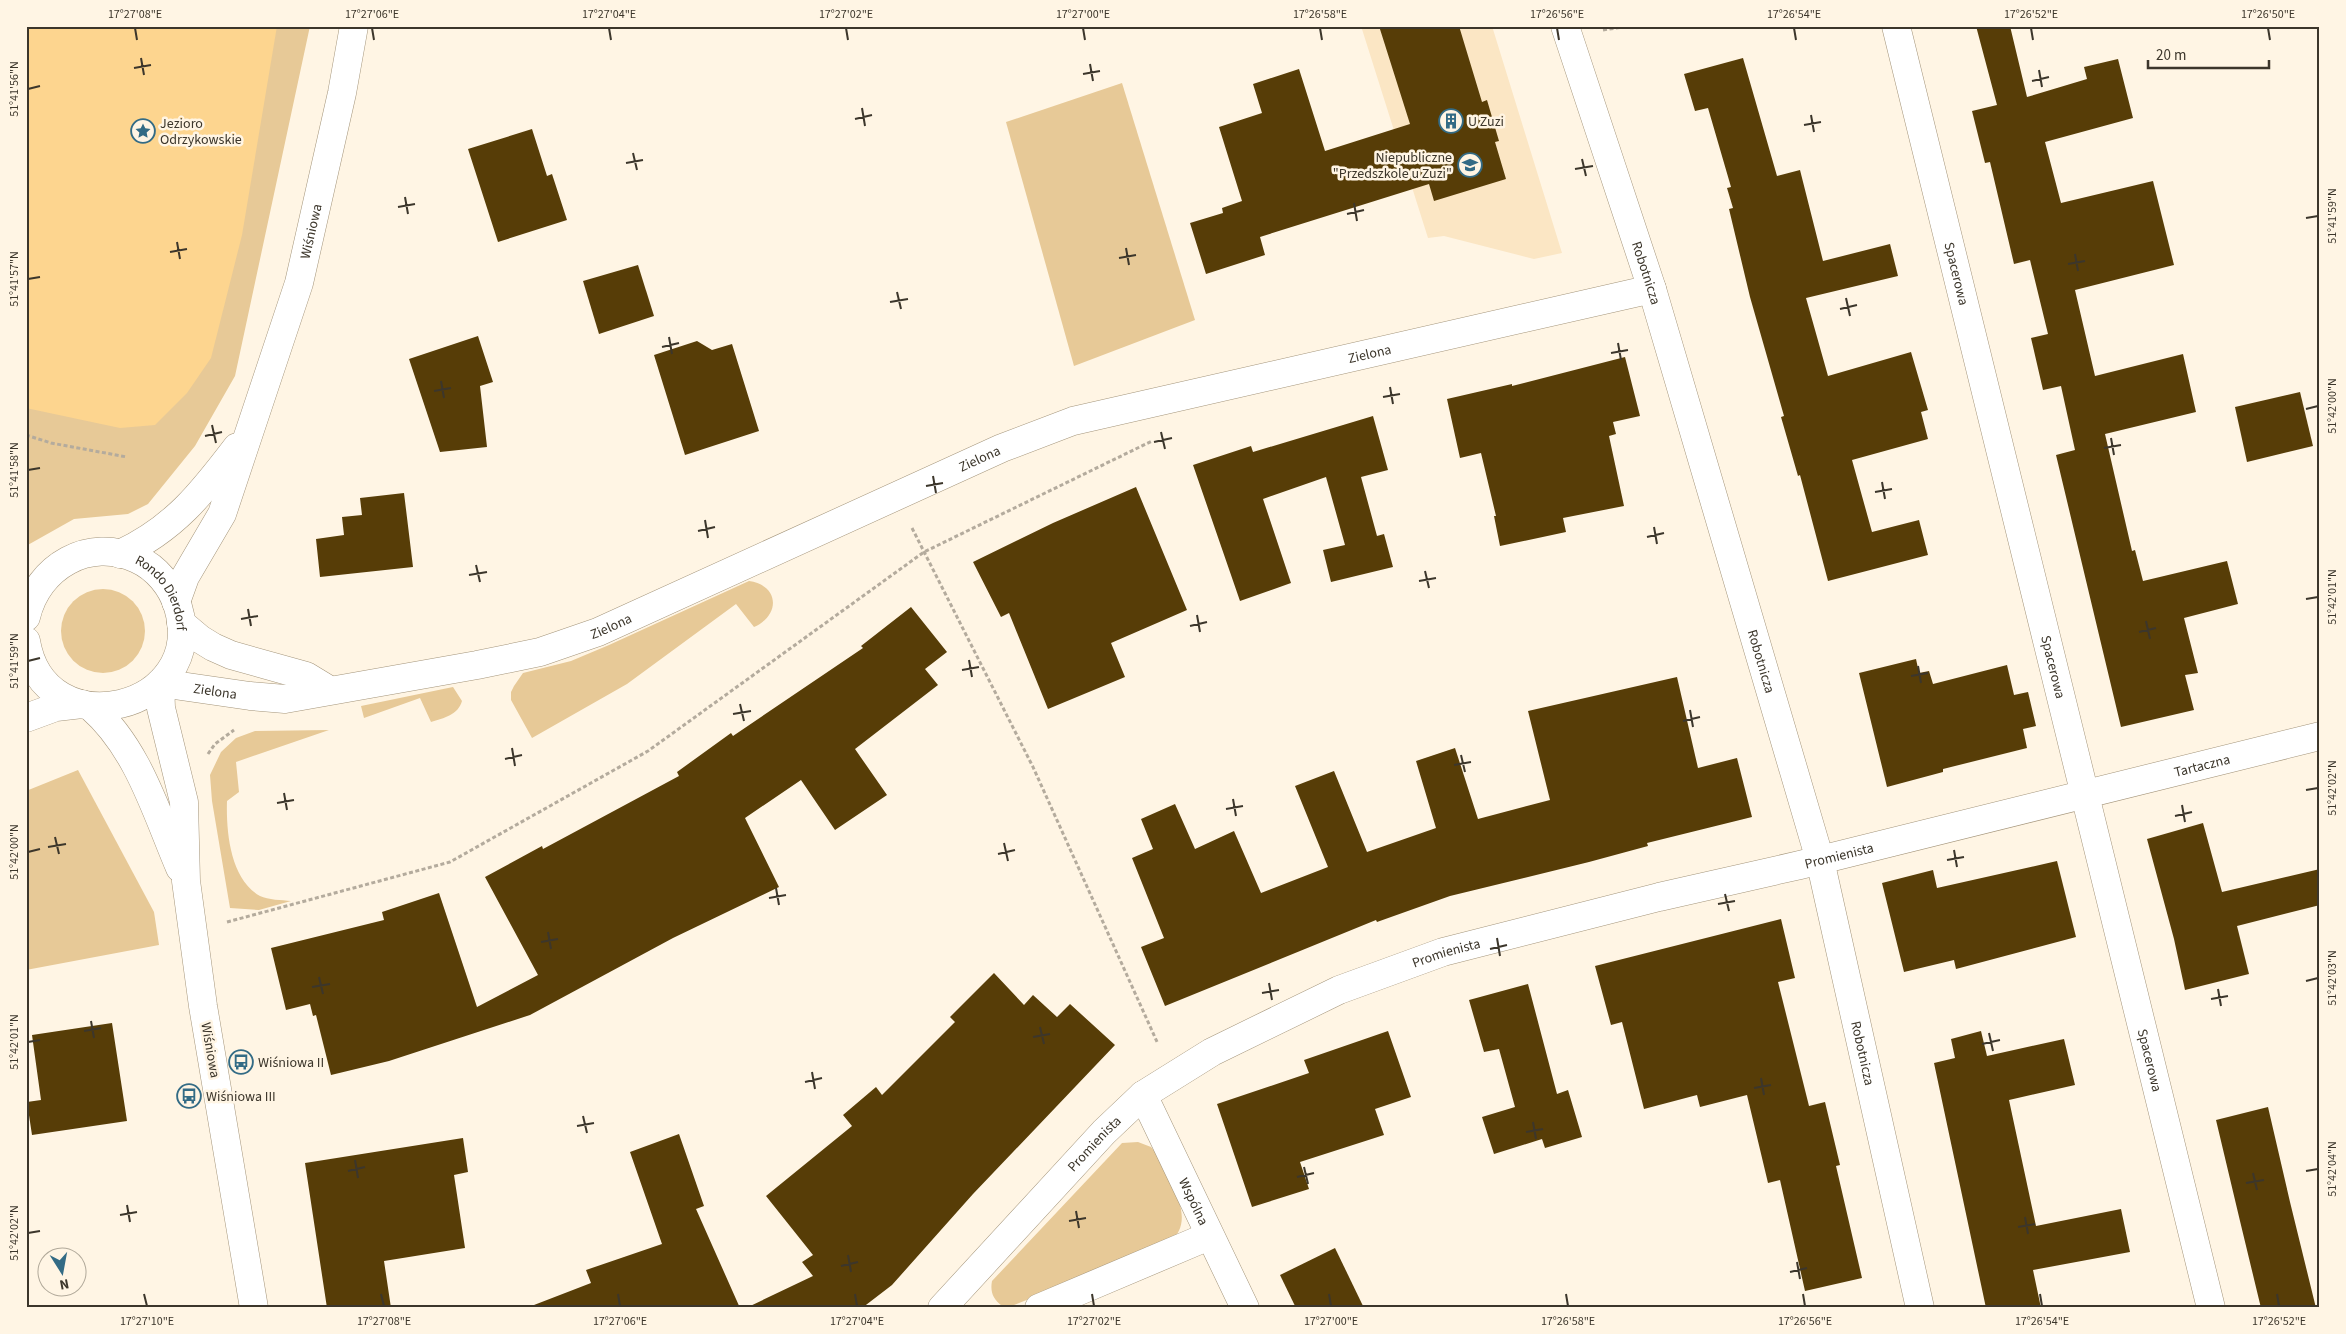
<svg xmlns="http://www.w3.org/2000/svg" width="2346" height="1334" font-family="'Source Sans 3',sans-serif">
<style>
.built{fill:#fbe6c4}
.green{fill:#e7c997}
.water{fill:#fdd58f}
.building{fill:#573d07}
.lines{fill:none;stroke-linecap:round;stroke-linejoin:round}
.street-casing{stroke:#a4957b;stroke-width:29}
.secondary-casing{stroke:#a4957b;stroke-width:29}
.path{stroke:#b4ab9d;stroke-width:3;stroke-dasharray:4 2.5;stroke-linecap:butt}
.street{stroke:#fff;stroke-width:28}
.secondary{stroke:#fff;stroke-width:28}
.ticks{fill:none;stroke:#3c362b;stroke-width:2}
.labels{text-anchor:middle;stroke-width:5;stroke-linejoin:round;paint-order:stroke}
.poi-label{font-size:14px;fill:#3c362b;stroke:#fff5e4;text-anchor:start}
.street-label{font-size:14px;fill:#3c362b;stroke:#fff5e4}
.neatline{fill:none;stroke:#3c362b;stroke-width:2}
.ticks-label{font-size:12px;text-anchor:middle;fill:#3c362b}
</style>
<rect width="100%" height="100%" fill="#fff5e4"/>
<path class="built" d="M1361 26H1492L1562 253 1534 259 1444 236 1428 238Z"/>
<g class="green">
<path d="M26 26H310L235 376 195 446 148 504 128 514 74 519 26 546Z"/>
<path d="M1122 83 1195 320 1074 366 1006 122Z"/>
<path d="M749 581C779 585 781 615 754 627L736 604 627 684 532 738 511 700V692L514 686 523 673 571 661 609 645Z"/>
<circle cx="103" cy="631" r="42"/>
<path d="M453 687 462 701C458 715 444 718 431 722L420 698 364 718 361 706Z"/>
<path d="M329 730 236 762 239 792 227 801C226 831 230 879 260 896 268 900 282 900 291 901L259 910 230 908 212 801 210 775 221 752 236 738 255 731Z"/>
<path d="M78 770 154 912 159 945 26 970V791Z"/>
<path d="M1138 1142 1151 1147 1156 1153C1168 1178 1200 1221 1168 1243L1014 1305 1002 1306C993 1299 990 1292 992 1281L1122 1143Z"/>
</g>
<path class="water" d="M26 26H277L242 235 211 358 187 393 155 425 120 428 26 408Z"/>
<g class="building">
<path d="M1379 26H1459L1482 102 1487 100 1499 141 1495 142 1506 179 1434 201 1429 184 1260 237 1265 255 1206 274 1190 223 1223 213 1222 208 1242 201 1219 127 1262 113 1253 84 1299 69 1325 151 1410 124Z"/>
<path d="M1976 26H2010L2027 97 2087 79 2084 67 2118 59 2133 118 2045 142 2061 203 2153 181 2174 265 2075 290 2095 376 2183 354 2196 412 2105 434 2132 551 2135 550 2143 581 2227 561 2238 604 2184 618 2198 673 2185 675 2194 710 2121 727 2056 455 2075 450 2061 386 2043 390 2031 338 2048 334 2030 260 2014 264 1990 162 1985 163 1972 111 1997 105Z"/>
<path d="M1743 58 1777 176 1800 170 1823 261 1890 244 1898 276 1806 298 1828 376 1911 352 1928 410 1921 412 1928 439 1852 460 1872 532 1919 520 1928 555 1828 581 1800 475 1798 476 1781 417 1784 416 1750 297 1729 209 1733 208 1727 188 1731 187 1708 108 1695 111 1684 74Z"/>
<path d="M532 129 547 176 552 174 567 220 498 242 468 149Z"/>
<path d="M638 265 654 316 599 334 583 281Z"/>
<path d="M478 336 493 382 480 386 487 447 440 452 409 359Z"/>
<path d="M697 341 712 350 732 344 759 431 685 455 654 355Z"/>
<path d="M1625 357 1640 416 1613 422 1616 434 1609 436 1624 506 1563 518 1566 532 1500 546 1494 516H1496L1481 453 1460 458 1447 399 1512 384V386Z"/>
<path d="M2300 392 2313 446 2247 462 2235 407Z"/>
<path d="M1373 416 1388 470 1361 477 1377 536 1384 534 1393 567 1331 582 1323 550 1345 545 1326 477 1263 499 1291 583 1240 601 1193 465 1251 446 1253 452Z"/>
<path d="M1136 487 1187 610 1111 643 1125 677 1048 709 1009 613 1001 617 973 562 1053 523Z"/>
<path d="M404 493 413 567 320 577 316 539 344 535 342 517 362 515 360 498Z"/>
<path d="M911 607 947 652 925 669 938 685 855 749 887 795 835 830 801 780 745 818 779 887 673 938 530 1015 389 1061 331 1075 316 1015 313 1016 310 1004 286 1010 271 948 384 920 382 912 439 893 477 1007 538 975 485 877 542 846 543 849 679 776 677 772 731 733 733 736 863 648 861 646Z"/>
<path d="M1916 659 1919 673 1929 671 1933 684 2007 665 2014 695 2028 692 2036 726 2023 729 2027 748 1943 769V772L1887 787 1859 673Z"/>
<path d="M1677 677 1698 768 1737 758 1752 817 1647 843 1648 846 1589 862 1450 896 1377 922 1376 920 1165 1006 1141 947 1164 938 1132 858 1153 849 1141 819 1175 804 1195 849 1234 831 1261 893 1328 867 1295 786 1334 771 1367 852 1436 828 1416 761 1455 748 1478 819 1550 800 1528 711Z"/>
<path d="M2203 823 2222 892 2320 869V905L2237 926 2249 974 2185 990 2174 939 2147 839Z"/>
<path d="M2057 861 2076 937 1956 969 1954 960 1904 972 1882 883 1933 870 1937 888Z"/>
<path d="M1781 919 1795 978 1778 982 1809 1106 1825 1102 1840 1165 1836 1166 1862 1278 1805 1291 1780 1180 1768 1183 1747 1095 1700 1107 1697 1095 1644 1109 1622 1022 1611 1025 1595 966Z"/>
<path d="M994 973 1024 1005 1033 995 1057 1017 1070 1004 1115 1045 973 1194 892 1285 862 1308H746L813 1276 802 1262 813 1255 766 1196 852 1126 843 1115 876 1087 882 1095 955 1022 950 1017Z"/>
<path d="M1528 984 1557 1094 1568 1090 1582 1137 1545 1148 1542 1139 1494 1154 1482 1117 1515 1107 1499 1049 1484 1052 1469 1000Z"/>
<path d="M112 1023 127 1121 32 1135 27 1102 41 1100 32 1035Z"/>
<path d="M1388 1031 1411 1097 1375 1109 1384 1135 1300 1162 1309 1189 1252 1207 1217 1104 1309 1073 1304 1060Z"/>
<path d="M1981 1031 1987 1056 2064 1039 2075 1085 2009 1100 2036 1226 2121 1209 2130 1252 2033 1270 2041 1308H1986L1934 1063 1955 1058 1951 1039Z"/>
<path d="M2268 1107 2290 1202 2316 1308H2261L2240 1221 2216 1120Z"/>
<path d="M679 1134 704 1206 696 1209 740 1308H534V1305L591 1283 586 1270 662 1244 630 1152Z"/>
<path d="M463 1138 468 1172 454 1175 465 1248 384 1261 391 1308H327L305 1163Z"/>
<path d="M1335 1248 1364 1308H1296L1280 1275Z"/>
</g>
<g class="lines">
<g class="street-casing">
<g id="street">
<path id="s1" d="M1565 26 1652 289 1820 860 1920 1308"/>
<path id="s2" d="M1896 26 2211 1308"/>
<path d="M181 623 200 639 213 647 231 655 306 676 329 690"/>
<path d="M91 707C138 748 156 812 180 868"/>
<path id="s3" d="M1143 1095 1245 1308"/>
<path id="s4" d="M254 1308 203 1006 186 881 184 802 161 708 160 683 250 696 285 699 477 665 540 652 598 632 1002 448 1073 421 1652 289"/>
<path id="s5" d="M942 1308 1104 1132 1143 1095 1212 1052 1339 990 1443 952 1659 897 1800 865 2320 736"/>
<path d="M1039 1308 1209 1236"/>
</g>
</g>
<g class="secondary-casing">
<g id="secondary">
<path d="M120 554C174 529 202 493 237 447"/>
<path id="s6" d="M176 602 185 577 222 514 299 283 342 93 354 26"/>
<path id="s7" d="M26 617C38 566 89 537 137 559 157 568 172 587 178 607 209 711 44 750 26 641"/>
<path d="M26 718 56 707 82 704"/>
</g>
</g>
<g class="path">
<path d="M1603 30 1629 26"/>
<path d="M26 435 51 443 127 457"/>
<path d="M912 528 1033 767 1158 1044"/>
<path d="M208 754 215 744 234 730"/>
<path d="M227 922 450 862 648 751 924 552 1152 441"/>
</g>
<use href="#street" class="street"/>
<use href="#secondary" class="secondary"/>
</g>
<path class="ticks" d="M135 28 137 40M372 28 374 40M609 28 611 40M846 28 848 40M1083 28 1085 40M1320 28 1322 40M1557 28 1559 40M1794 28 1796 40M2031 28 2033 40M2268 28 2270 40M141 58 144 75M1090 64 1093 81M134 68 151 65M2039 70 2042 87M1083 74 1100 71M2032 81 2049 77M28 89 40 86M862 108 865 126M1811 115 1814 132M855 119 872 115M1804 125 1821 122M633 153 637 170M1582 159 1586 176M626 163 643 160M1575 169 1593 166M405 197 408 214M1354 203 1357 221M398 207 415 204M1347 214 1364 210M2306 218 2318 216M177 242 180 259M1126 248 1129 265M170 252 187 249M2075 254 2078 271M1119 258 1136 255M2068 264 2085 261M28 279 40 277M897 292 901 309M1846 298 1850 316M890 302 908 299M1840 309 1857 305M669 337 672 354M1618 343 1621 360M662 347 679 343M1611 353 1628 350M441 381 444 398M1390 387 1393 404M434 391 451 388M1383 397 1400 394M2306 409 2318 406M212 425 216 443M1161 432 1165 449M205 436 222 432M2111 438 2114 455M1154 442 1172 438M2104 448 2121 445M28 470 40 468M933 476 936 493M1882 482 1885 499M926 486 943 483M1875 492 1892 489M705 520 708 538M1654 527 1657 544M698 531 715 527M1647 537 1664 533M476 565 480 582M1425 571 1429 588M469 575 487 572M1419 581 1436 578M2306 599 2318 597M248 609 251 626M1197 615 1200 632M241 619 258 616M2146 621 2150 639M1190 626 1207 622M2139 632 2156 628M969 660 972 677M28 661 40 658M1918 666 1921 683M962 670 979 667M1911 676 1928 673M740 704 744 721M1690 710 1693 727M733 714 751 711M1683 721 1700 717M512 748 515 766M1461 755 1465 772M505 759 522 755M1454 765 1471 762M2306 790 2318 788M284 793 287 810M1233 799 1236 816M277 803 294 800M2182 805 2185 822M1226 809 1243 806M2175 816 2192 812M55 837 59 854M1004 843 1008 861M48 847 66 844M1954 850 1957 867M28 852 40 849M998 854 1015 850M1947 860 1964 857M776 888 779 905M1725 894 1729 911M769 898 786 895M1718 904 1735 901M548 932 551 949M1497 938 1500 956M541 942 558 939M1490 949 1507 945M319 977 323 994M2306 981 2318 978M1269 983 1272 1000M312 987 330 984M2218 989 2221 1006M1262 993 1279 990M2211 999 2228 996M91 1021 94 1038M1040 1027 1044 1044M84 1031 101 1028M1989 1033 1993 1051M1033 1037 1050 1034M28 1042 40 1040M1982 1044 2000 1040M812 1072 815 1089M1761 1078 1764 1095M805 1082 822 1078M1754 1088 1771 1085M583 1116 587 1133M1533 1122 1536 1139M577 1126 594 1123M1526 1132 1543 1129M355 1160 358 1178M1304 1167 1308 1184M348 1171 365 1167M2306 1171 2318 1169M2253 1173 2257 1190M1297 1177 1314 1173M2246 1183 2264 1180M127 1205 130 1222M1076 1211 1079 1228M120 1215 137 1212M2025 1217 2028 1234M1069 1221 1086 1218M2018 1227 2035 1224M28 1233 40 1231M848 1255 851 1272M1797 1262 1800 1279M841 1266 858 1262M1790 1272 1807 1268M144 1294 147 1306M381 1294 384 1306M618 1294 620 1306M855 1294 857 1306M1092 1294 1094 1306M1329 1294 1331 1306M1566 1294 1568 1306M1803 1294 1805 1306M2040 1294 2042 1306M2277 1294 2279 1306"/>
<defs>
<g id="building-ring" transform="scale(1.25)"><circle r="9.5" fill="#fff5e4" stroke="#336b85" stroke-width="1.5"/><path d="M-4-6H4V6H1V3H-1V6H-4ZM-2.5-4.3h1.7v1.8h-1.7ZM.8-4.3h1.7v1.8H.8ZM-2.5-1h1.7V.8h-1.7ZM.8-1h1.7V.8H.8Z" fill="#336b85"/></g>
<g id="sight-ring" transform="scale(1.25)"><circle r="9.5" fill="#fff5e4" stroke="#336b85" stroke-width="1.5"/><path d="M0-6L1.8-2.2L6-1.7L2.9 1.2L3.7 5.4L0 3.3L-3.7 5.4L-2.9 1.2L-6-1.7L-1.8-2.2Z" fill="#336b85"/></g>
<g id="school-ring" transform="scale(1.25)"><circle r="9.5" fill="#fff5e4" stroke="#336b85" stroke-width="1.5"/><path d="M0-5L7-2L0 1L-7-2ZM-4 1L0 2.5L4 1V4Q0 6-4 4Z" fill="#336b85"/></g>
<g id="bus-ring" transform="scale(1.25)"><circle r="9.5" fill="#fff5e4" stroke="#336b85" stroke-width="1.5"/><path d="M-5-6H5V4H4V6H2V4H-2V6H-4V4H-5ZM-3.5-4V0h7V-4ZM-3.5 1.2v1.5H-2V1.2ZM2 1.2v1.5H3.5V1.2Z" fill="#336b85"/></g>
</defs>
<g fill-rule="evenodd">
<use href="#building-ring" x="1451" y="121"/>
<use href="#sight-ring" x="143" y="131"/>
<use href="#school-ring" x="1470" y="165"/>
<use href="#bus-ring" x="241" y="1062"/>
<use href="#bus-ring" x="189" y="1096"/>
</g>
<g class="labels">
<g class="poi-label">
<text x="1468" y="126">U Zuzi</text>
<text x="160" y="128">Jezioro<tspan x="160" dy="16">Odrzykowskie</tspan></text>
<text x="1452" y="162" text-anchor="end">Niepubliczne<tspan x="1452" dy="16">"Przedszkole u Zuzi"</tspan></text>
<text x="258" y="1067">Wiśniowa II</text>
<text x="206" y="1101">Wiśniowa III</text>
</g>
<g class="street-label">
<text dy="5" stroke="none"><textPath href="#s6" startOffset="396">Wiśniowa</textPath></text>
<text dy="5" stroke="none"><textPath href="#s1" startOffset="260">Robotnicza</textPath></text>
<text dy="5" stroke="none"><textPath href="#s2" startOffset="255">Spacerowa</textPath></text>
<text dy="5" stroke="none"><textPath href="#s4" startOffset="1904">Zielona</textPath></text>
<text dy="5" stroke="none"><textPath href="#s4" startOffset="1499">Zielona</textPath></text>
<text dy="5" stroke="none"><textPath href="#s7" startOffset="188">Rondo Dierdorf</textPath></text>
<text dy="5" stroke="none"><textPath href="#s4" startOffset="1094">Zielona</textPath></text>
<text dy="5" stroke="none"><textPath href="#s1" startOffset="665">Robotnicza</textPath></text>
<text dy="5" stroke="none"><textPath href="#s2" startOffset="660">Spacerowa</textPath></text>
<text dy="5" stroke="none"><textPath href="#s4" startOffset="689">Zielona</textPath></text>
<text dy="5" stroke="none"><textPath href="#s5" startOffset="1408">Tartaczna</textPath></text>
<text dy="5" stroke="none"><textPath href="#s5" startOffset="1034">Promienista</textPath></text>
<text dy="5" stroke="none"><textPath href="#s5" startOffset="629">Promienista</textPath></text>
<text transform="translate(211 1050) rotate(80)" y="5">Wiśniowa</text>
<text dy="5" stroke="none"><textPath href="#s1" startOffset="1070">Robotnicza</textPath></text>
<text dy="5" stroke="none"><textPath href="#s2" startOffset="1065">Spacerowa</textPath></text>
<text dy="5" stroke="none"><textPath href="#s5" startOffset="224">Promienista</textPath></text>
<text dy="5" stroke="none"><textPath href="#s3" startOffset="118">Wspólna</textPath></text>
</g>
</g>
<rect width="2346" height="1334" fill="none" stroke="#fff5e4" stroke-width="55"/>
<g transform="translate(62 1272) rotate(169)"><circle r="24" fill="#fff5e4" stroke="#b1a99a"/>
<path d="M0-4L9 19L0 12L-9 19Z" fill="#336b85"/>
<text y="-8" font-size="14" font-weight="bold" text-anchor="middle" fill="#3c362b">N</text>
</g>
<path d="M2148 60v8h121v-8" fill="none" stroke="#3c362b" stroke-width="2.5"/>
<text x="2156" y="60" font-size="15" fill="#3c362b" stroke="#fff5e4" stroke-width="4" paint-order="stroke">20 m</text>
<rect x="28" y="28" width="2290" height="1278" class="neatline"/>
<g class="ticks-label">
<text x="135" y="18">17°27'08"E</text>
<text x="372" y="18">17°27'06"E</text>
<text x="609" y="18">17°27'04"E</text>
<text x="846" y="18">17°27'02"E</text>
<text x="1083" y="18">17°27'00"E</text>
<text x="1320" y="18">17°26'58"E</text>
<text x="1557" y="18">17°26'56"E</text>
<text x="1794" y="18">17°26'54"E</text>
<text x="2031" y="18">17°26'52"E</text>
<text x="2268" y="18">17°26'50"E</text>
<text transform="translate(14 89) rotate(-90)" y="4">51°41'56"N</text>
<text transform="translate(2332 216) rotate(-90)" y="4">51°41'59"N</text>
<text transform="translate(14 279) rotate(-90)" y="4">51°41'57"N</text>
<text transform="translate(2332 406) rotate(-90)" y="4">51°42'00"N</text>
<text transform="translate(14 470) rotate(-90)" y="4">51°41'58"N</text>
<text transform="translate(2332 597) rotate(-90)" y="4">51°42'01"N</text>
<text transform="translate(14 661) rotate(-90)" y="4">51°41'59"N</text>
<text transform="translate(2332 788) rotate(-90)" y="4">51°42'02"N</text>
<text transform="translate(14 852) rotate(-90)" y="4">51°42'00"N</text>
<text transform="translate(2332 978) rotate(-90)" y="4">51°42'03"N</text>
<text transform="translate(14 1042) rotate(-90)" y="4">51°42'01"N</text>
<text transform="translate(2332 1169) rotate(-90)" y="4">51°42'04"N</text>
<text transform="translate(14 1233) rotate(-90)" y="4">51°42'02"N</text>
<text x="147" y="1325">17°27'10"E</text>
<text x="384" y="1325">17°27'08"E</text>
<text x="620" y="1325">17°27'06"E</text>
<text x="857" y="1325">17°27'04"E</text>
<text x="1094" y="1325">17°27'02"E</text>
<text x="1331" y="1325">17°27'00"E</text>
<text x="1568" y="1325">17°26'58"E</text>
<text x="1805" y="1325">17°26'56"E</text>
<text x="2042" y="1325">17°26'54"E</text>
<text x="2279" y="1325">17°26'52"E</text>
</g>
</svg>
